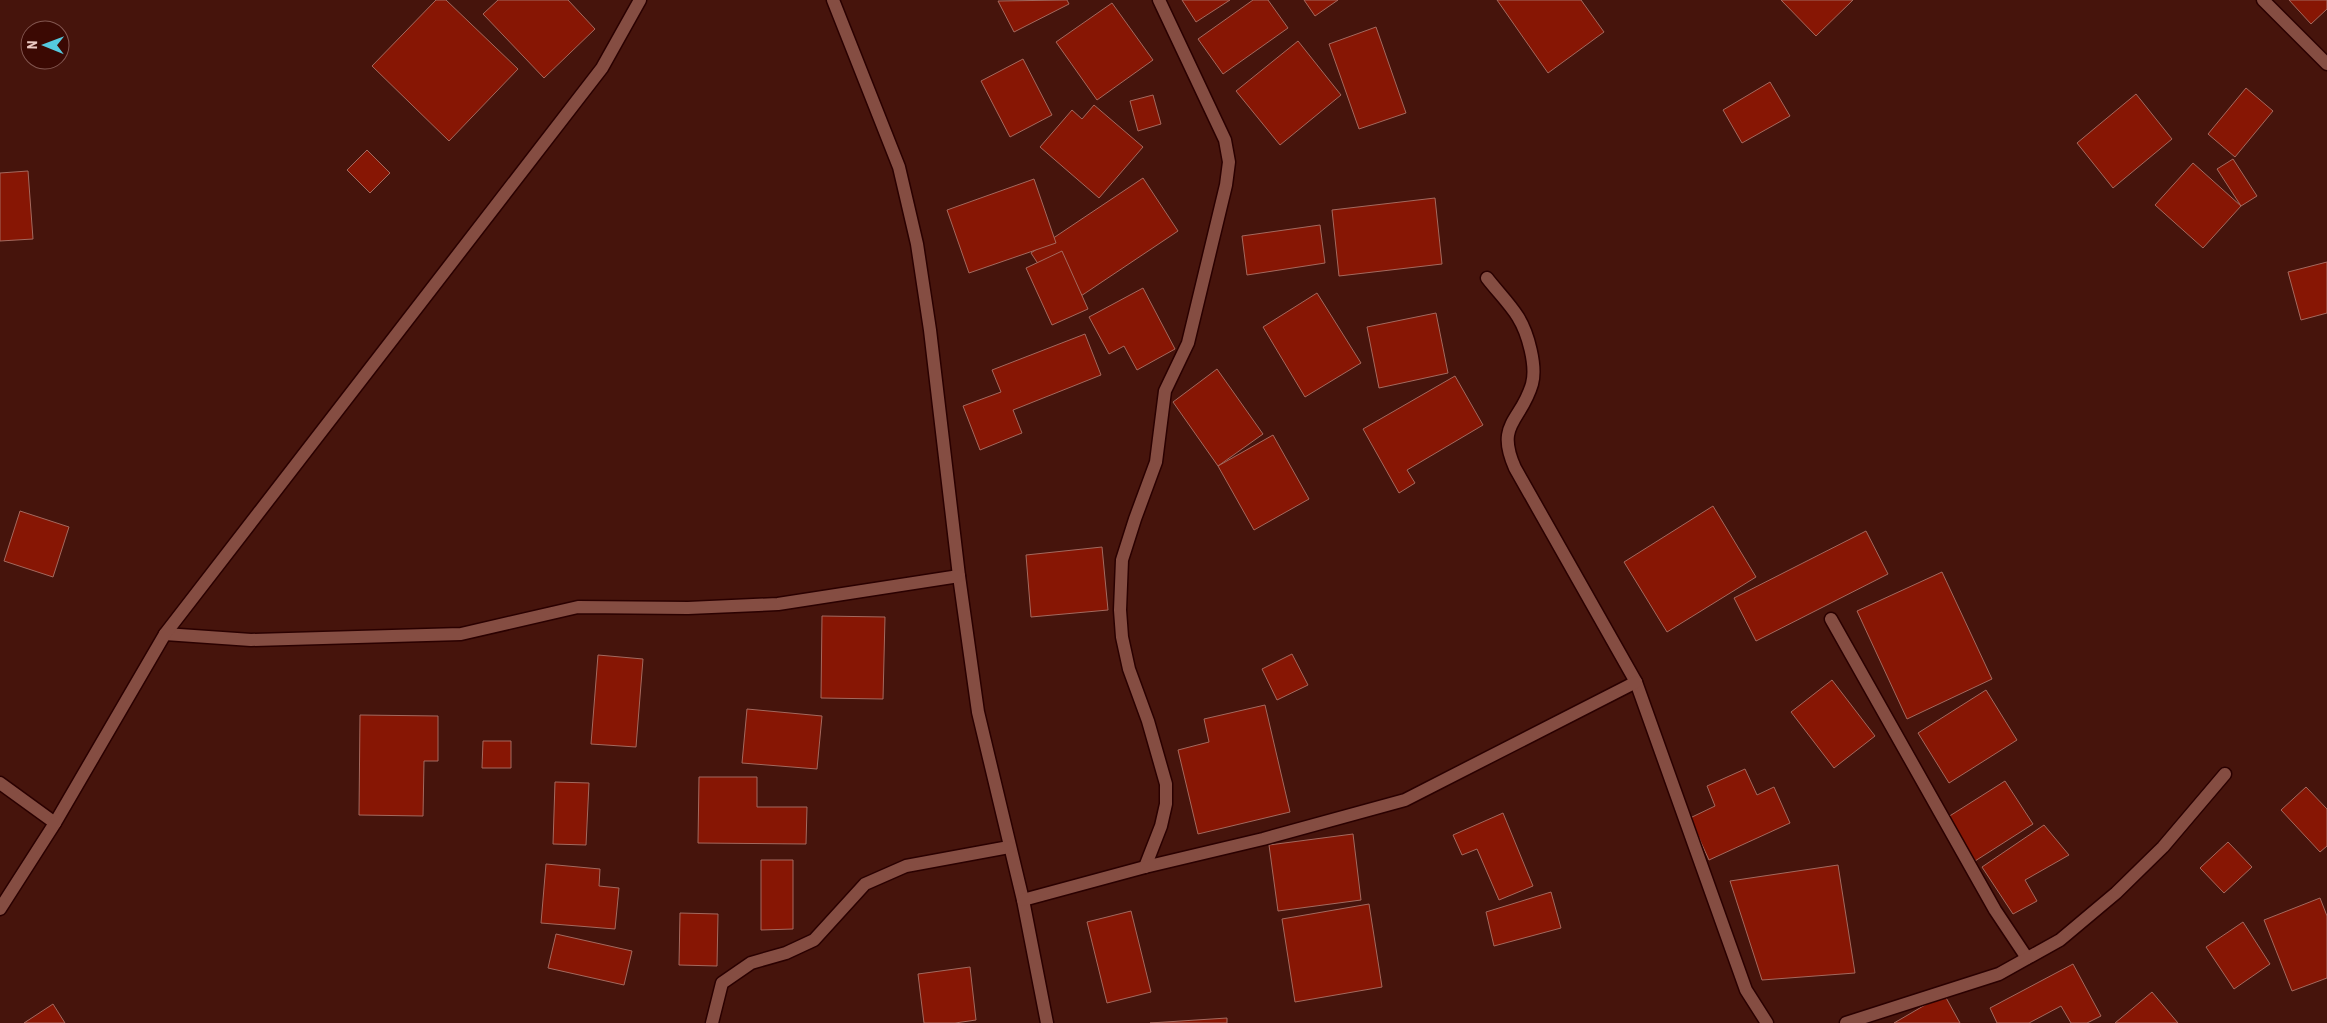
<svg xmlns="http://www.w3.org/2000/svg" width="2327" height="1023" font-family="'Roboto Condensed',sans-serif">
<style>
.building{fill:#871604;stroke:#a4695e}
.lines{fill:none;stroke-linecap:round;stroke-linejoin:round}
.minor-casing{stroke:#2a0000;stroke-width:15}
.minor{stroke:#854d42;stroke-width:12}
</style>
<rect width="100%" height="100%" fill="#46140c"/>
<g class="building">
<path d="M436 0H446L518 69 449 141 372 66Z"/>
<path d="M498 0H568L595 29 544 78 483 14Z"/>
<path d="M1067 0 1069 4 1014 32 998 1Z"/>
<path d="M1182 0H1230L1196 22Z"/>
<path d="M1253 0H1268L1288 28 1223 74 1198 39Z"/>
<path d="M1304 0H1338L1315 16Z"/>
<path d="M1497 0H1581L1604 32 1548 73Z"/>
<path d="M1781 0H1853L1816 36Z"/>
<path d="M2289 0H2327V9L2311 24Z"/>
<path d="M1112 3 1153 60 1097 100 1056 42Z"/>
<path d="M1376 27 1406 113 1359 129 1329 44Z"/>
<path d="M1298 41 1341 95 1280 145 1236 91Z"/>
<path d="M1023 59 1052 115 1010 137 981 81Z"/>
<path d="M1770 82 1790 116 1742 143 1723 110Z"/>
<path d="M2246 88 2273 111 2235 157 2208 134Z"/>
<path d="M2136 94 2172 139 2113 188 2077 143Z"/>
<path d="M1153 95 1161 124 1138 131 1130 101Z"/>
<path d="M1094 105 1143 147 1099 198 1040 147 1072 110 1082 119Z"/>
<path d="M367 150 390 173 370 193 347 170Z"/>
<path d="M2233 159 2257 196 2241 206 2217 169Z"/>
<path d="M2193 163 2241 206 2203 248 2155 205Z"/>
<path d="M28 171 33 239 0 241V173Z"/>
<path d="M1143 178 1178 231 1066 306 1031 253Z"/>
<path d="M1034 179 1056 243 969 273 947 210Z"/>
<path d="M1435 198 1442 264 1339 276 1332 210Z"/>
<path d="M1320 225 1325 263 1247 275 1242 236Z"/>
<path d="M1062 251 1088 309 1052 325 1026 268Z"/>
<path d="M2327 262V313L2301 320 2288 272Z"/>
<path d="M1143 288 1175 349 1137 370 1124 346 1109 354 1089 317Z"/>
<path d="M1317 293 1361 363 1305 397 1263 327Z"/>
<path d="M1436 313 1448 373 1379 388 1367 327Z"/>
<path d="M1085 334 1101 375 1013 410 1022 433 980 450 963 406 1001 392 992 370Z"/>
<path d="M1217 369 1263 434 1218 466 1173 402Z"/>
<path d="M1455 376 1483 425 1407 470 1415 483 1399 493 1363 429Z"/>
<path d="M1273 435 1309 499 1254 530 1218 466Z"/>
<path d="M1713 506 1756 577 1667 632 1624 562Z"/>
<path d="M20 511 69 527 53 577 4 561Z"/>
<path d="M1866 531 1888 574 1756 641 1734 598Z"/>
<path d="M1102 547 1108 610 1031 617 1026 555Z"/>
<path d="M1942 572 1992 679 1907 719 1857 611Z"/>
<path d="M822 616 885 617 883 699 821 698Z"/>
<path d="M1292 654 1308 685 1277 700 1262 669Z"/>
<path d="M598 655 643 659 636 747 591 744Z"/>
<path d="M1832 680 1875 736 1834 768 1791 712Z"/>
<path d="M1986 690 2017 740 1949 783 1918 733Z"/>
<path d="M1265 705 1290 812 1198 834 1178 750 1209 742 1204 719Z"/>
<path d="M747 709 822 716 817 769 742 763Z"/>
<path d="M360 715 438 716V761H424L423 816 359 815Z"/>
<path d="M483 741H511V768H482Z"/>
<path d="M1745 769 1757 795 1774 787 1790 823 1709 860 1690 818 1715 806 1707 786Z"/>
<path d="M699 777H757V807H807L806 844 698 843Z"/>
<path d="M2005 781 2033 824 1975 861 1948 817Z"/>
<path d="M555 782 589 783 586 845 553 844Z"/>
<path d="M2306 787 2327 809V846L2320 852 2281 810Z"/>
<path d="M1503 813 1533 886 1499 900 1477 849 1462 855 1453 835Z"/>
<path d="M2044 825 2069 855 2025 880 2037 901 2013 914 1982 867Z"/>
<path d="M1353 834 1361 900 1278 911 1269 845Z"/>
<path d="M2228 842 2252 867 2224 893 2200 868Z"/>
<path d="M761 860H793V929L761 930Z"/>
<path d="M546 864 600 869 599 886 619 888 615 929 541 923Z"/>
<path d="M1838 865 1855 973 1762 980 1730 881Z"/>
<path d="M1551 892 1561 928 1494 946 1486 912Z"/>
<path d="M2320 898 2327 916V978L2292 991 2264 920Z"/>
<path d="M1369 904 1382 987 1295 1002 1282 919Z"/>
<path d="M1131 911 1151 992 1107 1003 1087 922Z"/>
<path d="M680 913 718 914 717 966 679 965Z"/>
<path d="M2243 922 2270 964 2234 989 2206 947Z"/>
<path d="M556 934 632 951 624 985 548 968Z"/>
<path d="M2073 964 2101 1016 2087 1023H2071L2061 1006 2029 1023H1997L1990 1008Z"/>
<path d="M970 967 976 1020 955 1023H924L918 974Z"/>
<path d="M2152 992 2178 1023H2115L2133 1008Z"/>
<path d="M1944 994 1960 1023H1894Z"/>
<path d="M53 1004 65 1023H24Z"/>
<path d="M1227 1018V1023H1150Z"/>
</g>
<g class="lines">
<g class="minor-casing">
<g id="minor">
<path d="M833 0 899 167 917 244 930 330 959 576 978 712 1023 900 1047 1023"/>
<path d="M2263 0 2327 64"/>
<path d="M1487 278C1497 291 1510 304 1518 317 1528 333 1537 366 1532 384 1521 422 1495 423 1515 468L1636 682 1746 990 1767 1023"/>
<path d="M1831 619 1995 910 2027 958"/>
<path d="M165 634 251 640 461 634 578 607 688 608 778 604 959 576"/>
<path d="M0 783 55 823"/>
<path d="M1145 867 1161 826 1166 804V784L1148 721 1129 669 1122 637 1120 610 1122 560 1135 519 1156 462 1165 391 1188 343 1226 185 1229 162 1225 140 1159 0"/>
<path d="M1023 900 1145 867 1263 839 1405 800 1636 682"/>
<path d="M0 909 55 823 165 634 602 68 640 0"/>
<path d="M712 1023 722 983 751 963 786 953 814 940 865 884 906 866 1009 847"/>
<path d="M1846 1023 1999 974 2060 940 2116 893 2163 847 2225 774"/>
</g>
</g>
<use href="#minor" class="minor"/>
</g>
<g transform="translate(45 45) rotate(271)"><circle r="24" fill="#3b0903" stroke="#825650"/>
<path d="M0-4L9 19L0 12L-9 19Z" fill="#55cadf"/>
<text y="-8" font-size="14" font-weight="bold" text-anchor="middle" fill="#eccac3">N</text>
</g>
</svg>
